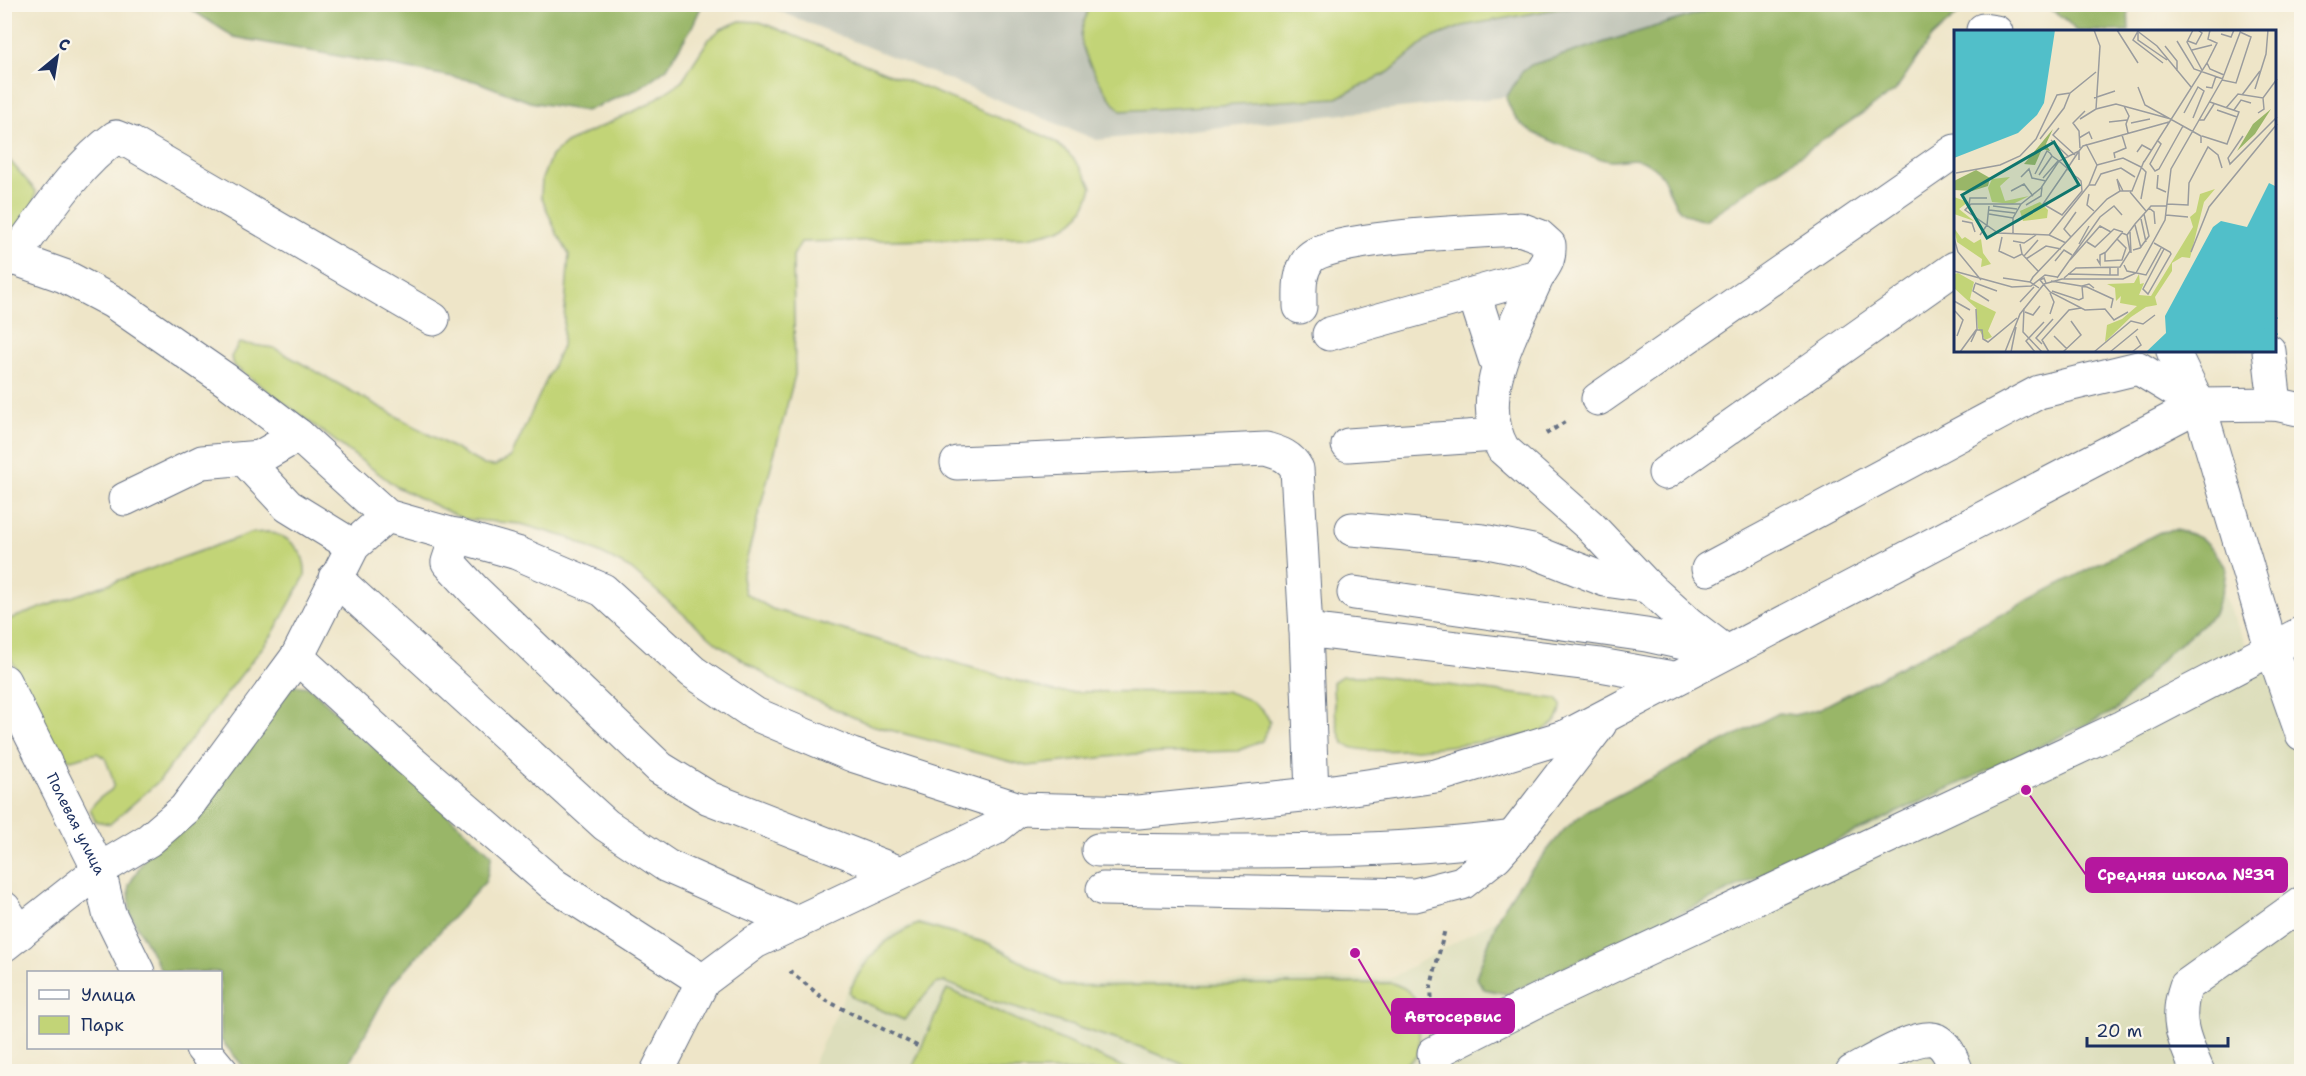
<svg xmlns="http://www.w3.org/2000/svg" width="2306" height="1076" font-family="'Shantell Sans',sans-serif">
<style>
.built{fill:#dddebc}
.industrial{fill:#c2c6b9}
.green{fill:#c2d477;stroke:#6e826a;stroke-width:1.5}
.forest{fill:#99b668;stroke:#5a7263;stroke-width:1.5}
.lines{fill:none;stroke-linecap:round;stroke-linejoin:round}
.minor-casing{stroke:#656f83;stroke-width:35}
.path{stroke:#656f83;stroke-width:4;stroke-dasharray:4.5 4.5;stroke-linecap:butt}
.minor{stroke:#fff;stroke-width:33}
.labels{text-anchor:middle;stroke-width:6;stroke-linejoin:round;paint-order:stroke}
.street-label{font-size:15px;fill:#1b2f5e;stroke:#fbf7ec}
.inset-river{fill:none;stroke:#51bfc9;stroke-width:3}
.inset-road{fill:none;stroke:#9a9c9e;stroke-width:1.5}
.view{fill:#0f766e;fill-opacity:0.15;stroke:#0f766e;stroke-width:3}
.inset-edge{fill:none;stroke:#1b2f5e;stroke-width:3}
.leader{fill:none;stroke:#b5179e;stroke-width:2}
.callout-dot{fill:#b5179e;stroke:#fbf7ec;stroke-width:2}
.callout{fill:#b5179e;stroke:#b5179e;stroke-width:2}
.callout-label{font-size:16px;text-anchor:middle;font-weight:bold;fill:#fff}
</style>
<rect width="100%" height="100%" fill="#fbf7ec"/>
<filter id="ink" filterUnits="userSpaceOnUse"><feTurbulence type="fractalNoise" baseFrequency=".0167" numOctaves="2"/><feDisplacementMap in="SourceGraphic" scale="12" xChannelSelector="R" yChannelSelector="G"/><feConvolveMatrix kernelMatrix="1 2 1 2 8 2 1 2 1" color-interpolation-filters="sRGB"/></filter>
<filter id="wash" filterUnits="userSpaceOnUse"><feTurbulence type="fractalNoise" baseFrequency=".008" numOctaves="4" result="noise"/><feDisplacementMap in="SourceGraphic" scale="24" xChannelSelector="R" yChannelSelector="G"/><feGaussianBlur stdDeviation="1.35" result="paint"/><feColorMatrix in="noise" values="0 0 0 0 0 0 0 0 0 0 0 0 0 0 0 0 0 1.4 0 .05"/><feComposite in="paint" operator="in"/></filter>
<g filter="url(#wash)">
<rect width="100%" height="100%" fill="#eee5c8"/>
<path class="built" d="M2206 558 2249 651 2301 659V1071L809 1072 860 962 892 932 918 921 991 942 1064 983 1391 978 1484 926Z"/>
<path class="industrial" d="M764 5H1873L1648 82 1097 140Z"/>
<g class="green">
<path d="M1090 4H1578V5L1463 26 1427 40 1389 72 1337 98 1121 111C1107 97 1082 57 1081 37 1081 27 1087 14 1090 4Z"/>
<path d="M740 21 760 22 1047 137C1068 150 1081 165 1092 187 1082 225 1064 230 1027 237L801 242 793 256 795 375 742 577 745 593 772 609 1055 692 1225 691C1245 698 1261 702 1270 722L1262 741 1238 751 1135 754 1027 766 871 725 781 685 718 644 631 569 608 557 569 538 521 524 463 519 397 487 233 365 231 357 239 343 274 348 484 465 495 466 511 457 562 346 569 254 557 234 541 196 542 179 551 156 566 143 645 106 681 82 709 39 721 29Z"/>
<path d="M4 154 36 191 34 207 4 244Z"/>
<path d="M268 532C290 536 307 552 305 576L272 635 159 781 110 824 95 821 90 809C109 782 123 801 105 758L97 753 71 760 60 756 5 647 4 621 251 533Z"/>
<path d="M1342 676H1378L1547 698 1557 699 1561 704C1562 720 1549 727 1537 734 1504 738 1367 762 1345 744 1336 737 1333 695 1333 682Z"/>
<path d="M918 924 990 944 1063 986 1392 983C1400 986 1408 989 1413 996 1420 1007 1420 1042 1418 1055L1396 1071H1199L1140 1047 989 1000 945 982 935 984 904 1020 853 998 849 992C866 957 882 939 918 924Z"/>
<path d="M947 989 1132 1071H911Z"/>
</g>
<g class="forest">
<path d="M184 5H702L692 27 667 68 638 89 586 111 530 102 475 81 234 37Z"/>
<path d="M1725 5V4L1968 5 1931 38 1895 91 1705 220C1661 216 1678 178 1647 163 1633 156 1625 161 1611 161 1597 160 1532 135 1522 125 1514 118 1510 108 1506 98L1521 73 1531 65Z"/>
<path d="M2044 5H2128L2129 31H2076L2065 19Z"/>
<path d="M2175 530C2205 536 2210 543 2226 568L2224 585 2214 614 2165 656 2115 711 1507 994 1484 989 1476 977 1499 915 1518 886 1564 830 1585 812 1779 713 1794 715 1819 709 2160 532Z"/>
<path d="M285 684 309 687 492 855 486 881 392 984 345 1071H247L221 1040 220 972H162L130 913 129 885 147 854Z"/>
</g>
</g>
<g filter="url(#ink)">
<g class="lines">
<g class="minor-casing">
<g id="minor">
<path d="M1983 30 1996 32"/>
<path d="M13 258C42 219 75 166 116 137L131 143 433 319"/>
<path d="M4 262 13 258 64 276 113 302 226 380 298 435 387 516 517 553 603 590 693 672 755 714 852 755 1019 809 1138 812 1312 794 1436 776 1567 736 2199 405 2275 404 2302 410"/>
<path d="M1474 294 1498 368"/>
<path d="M1300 307C1300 290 1298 274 1309 259 1327 236 1485 231 1520 229L1539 236 1549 245C1550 265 1542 266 1535 282 1513 332 1473 396 1503 449L1590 526 1647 586 1689 624 1726 652"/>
<path d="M1329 334 1537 276"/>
<path d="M2173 351 2199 405 2268 637 2302 734"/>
<path d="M2269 351 2275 404"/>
<path d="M1598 399 1955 151"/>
<path d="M1348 445 1495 435"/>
<path d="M245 460 288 506 353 546"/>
<path d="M957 463 1266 449C1279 453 1290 456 1297 469L1306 630 1312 794"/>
<path d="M1665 473 1955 268"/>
<path d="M125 499 202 462 260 457 298 435"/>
<path d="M1352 529 1483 541 1532 551 1605 580 1647 586"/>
<path d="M457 535 448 562 474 590 660 768 709 798 898 872"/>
<path d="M1708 569 2039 392 2138 368 2199 405"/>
<path d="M335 578 606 825 667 866 796 923"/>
<path d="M1354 593 1646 635 1715 650"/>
<path d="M1306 630 1600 665 1673 678"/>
<path d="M297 657 409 760 554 885 703 981"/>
<path id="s1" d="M4 681 99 870 109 913 138 972"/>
<path d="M1098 850C1236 851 1375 855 1513 837"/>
<path d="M1103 889 1415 895 1462 883 1496 856 1513 837 1600 724"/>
<path d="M4 908 20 933"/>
<path d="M4 945 99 870 149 840 185 809 297 657 353 546 387 516"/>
<path d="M202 1048 222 1072"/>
<path d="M657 1072 703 981 755 942 994 829 1019 809"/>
<path d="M1438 1072 1434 1053 1537 1001 2122 727 2302 633"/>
<path d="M1852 1072C1870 1063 1919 1032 1936 1040 1948 1046 1952 1060 1957 1072"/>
<path d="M2198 1072C2184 1040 2174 1020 2186 986L2302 903"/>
</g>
</g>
<g class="path">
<path d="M1546 434 1565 422"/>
<path d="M790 971 825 1000 921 1048"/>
<path d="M1432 1007 1431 986 1445 929"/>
</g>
<use href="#minor" class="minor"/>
</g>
</g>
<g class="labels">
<g class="street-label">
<text dy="5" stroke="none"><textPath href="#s1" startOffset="160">Полевая улица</textPath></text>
</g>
</g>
<g transform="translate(1954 30)">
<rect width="322" height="322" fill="#eee5c8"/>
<path d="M56 147 46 156 51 171 75 166 59 174 38 172 34 158 38 149ZM261 159 250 172 236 228 228 227 218 233V241L201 267 203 275 192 277 177 287 151 312 153 295 168 289 183 276 166 273 167 266 162 271 161 258 153 254 180 253 185 244 186 254 190 253 185 265 197 266 239 197 236 187 242 182 246 164ZM0 167 14 172 5 179 20 191 0 184ZM86 172 94 180 93 188 69 191 66 181ZM0 198 8 209 11 207 20 213 27 209 29 223 37 234 27 237 28 229 3 212ZM4 243 20 252 16 269 42 282 34 301 38 307 31 310 24 298 22 278 0 258V244Z" fill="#c2d477"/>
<path d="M317 79 301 104 283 121 299 94ZM99 99 92 114 96 121 88 119 81 135 70 134ZM22 140 36 148 34 156 18 161 0 160V151Z" fill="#99b668"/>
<path d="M0 0H101L90 73 83 85 64 103 0 128ZM315 153 323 157 322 322H192L212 303 211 286 259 197 267 191 293 197Z" fill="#51bfc9"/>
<path class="inset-river" d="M291 322 323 287M305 322 323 303"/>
<path class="inset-road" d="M140 0 146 16 142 79M163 0 184 33M182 0 203 16 237 57M239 0 233 12 248 40M184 1 179 10 209 33M184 3V10L213 30M267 4 277 7 280 0M223 11 240 39 269 49M234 11 242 14 248 3 244 0M211 16 223 31V41M238 20 258 15M253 33 256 39 270 45M268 50 282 53 297 7 286 2M184 57 191 75 247 106V113M252 57 258 58 262 46M301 59 312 24 314 0M288 65 306 41M140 68 161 61M170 76 175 86 172 94 174 103M272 78 284 64 309 68 323 49M263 80 283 87M280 80 287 70 297 73M230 83 244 57 250 61 239 88M304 83 310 79 309 68M126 89 142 79 162 74 217 89M245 90H250L260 74M155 92 173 90M177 93 196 89M105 98 99 105 121 125M248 106 273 114 285 82 256 72M289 106 274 128 276 134 323 87M125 108 135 102 138 109M86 109 110 78 116 63M97 110 115 127M203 110 207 114 196 134 201 141 205 139 229 96M132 114 143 135 135 155H141L147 144 167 138 181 147M126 118 125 101 119 93 131 81M183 122 188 115 197 120M161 128 160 123 172 118 168 105M190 132 253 33 263 13 254 9 256 0M143 135 169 128 187 137M2 143 46 135 66 126 82 109 103 65 116 63 142 42M81 144 93 121 96 123 98 126 105 131 113 138V139L115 140 121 146 124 148 127 151 128 161 108 185 89 174 109 145 125 121 129 116 215 92M85 145 98 126M204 145 203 158 212 162M67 147 75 139 78 148 92 151M89 148 104 131M57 161 70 154 79 166M166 161 163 149 169 161M176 162 192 181M135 164 133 175 140 181M187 169 192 142 188 138M213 174 234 175 235 153 254 117 264 125 268 138M15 175 16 168H33M72 175 87 166 88 157M39 176 63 179M195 178 200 182 201 194M35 180 61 183M35 184 59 188M212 185 234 187M187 189 192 212M8 191 18 193 21 202M181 195 187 218M176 202 177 223M59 204V188L67 174M26 205 33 195 35 176M95 205 44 203 11 180 17 174H67L87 158 105 131 125 121V130M48 207 45 221 60 228 68 224M117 207 110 199 122 182M0 208 4 222 27 250M163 209 151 223V231L168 230 172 218 163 209 168 203 173 205M59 211 70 213 82 205M133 212 141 217 160 199 169 202M112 213 95 205 135 155M200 213 216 222 217 224 194 264 189 259 210 219M66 214 68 224 84 241M125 214 135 196M179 220 186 218 195 206 190 184M237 222 255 177 323 94M70 226 84 210M72 229 92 216 107 219M143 229 146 234V225L152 222M116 230 146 196 157 202M101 231 110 220 118 225M170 235 173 241 192 245 207 218M156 238V245H164V238M0 241 58 257 77 256 91 245 103 247M114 244 156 245M49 248 76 252M103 248 146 187 160 176 168 185M110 248 122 238 166 237 176 221 173 205 181 194 197 176H213M97 251 133 257 159 269 157 278M21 253 43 261M92 253 90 248 86 250 96 262 131 280 151 279 160 290 174 282M21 254 19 261 35 271M85 258 76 252 79 247 153 169 166 161H178L190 131M98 261 125 270 129 268 128 256 135 254 140 258M0 271 16 280M66 272 80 257M70 278 69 302 88 322M1 281 9 290 3 306M71 282 79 285 86 276M96 284 100 272 96 263M100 306 113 319M17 312 23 299 22 279M88 314 82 308 99 289M6 322 22 300H28L29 309 34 312 63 288M51 322 66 284 90 254 108 249H169L182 243 211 190 217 139 268 50 287 0M57 322 62 297M81 322 72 311 90 292M95 322 88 310 115 280 127 278M109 322 127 305 117 291M140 322 177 291 189 294 201 285M156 322 184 299M178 322 187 315 182 306"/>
<path class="view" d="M100 112 125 155 33 208 8 165Z"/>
<rect width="322" height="322" class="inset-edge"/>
</g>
<path class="leader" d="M2026 790L2086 875M1355 953L1392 1016"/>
<g class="callout-dot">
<circle cx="2026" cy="790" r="6"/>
<circle cx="1355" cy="953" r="6"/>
</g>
<g class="callout">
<rect x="2086" y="858" width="201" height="34" rx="6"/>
<rect x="1392" y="999" width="122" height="34" rx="6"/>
</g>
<g class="callout-label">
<text x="2186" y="880">Средняя школа №39</text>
<text x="1453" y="1022">Автосервис</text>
</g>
<rect width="2306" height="1076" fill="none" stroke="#fbf7ec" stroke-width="24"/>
<rect x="27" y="971" width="195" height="78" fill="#fbf7ec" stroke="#a1a7b3" stroke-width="1.5"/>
<rect x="39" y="990" width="30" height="9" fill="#ffffff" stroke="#a1a7b3" stroke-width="1.5"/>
<text x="81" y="1001" font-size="18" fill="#1b2f5e">Улица</text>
<rect x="39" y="1016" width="30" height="18" fill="#c2d477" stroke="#a1a7b3" stroke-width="1.5"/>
<text x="81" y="1031" font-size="18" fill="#1b2f5e">Парк</text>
<g transform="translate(57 57) rotate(30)" stroke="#fbf7ec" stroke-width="4.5" paint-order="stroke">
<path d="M0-4.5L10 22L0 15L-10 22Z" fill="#1b2f5e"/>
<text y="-9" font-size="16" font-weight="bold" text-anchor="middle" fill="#1b2f5e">С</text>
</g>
<path d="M2087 1037v9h141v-9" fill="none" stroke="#1b2f5e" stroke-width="3"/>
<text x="2096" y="1037" font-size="18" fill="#1b2f5e" stroke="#fbf7ec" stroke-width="4.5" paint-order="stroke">20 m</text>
</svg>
